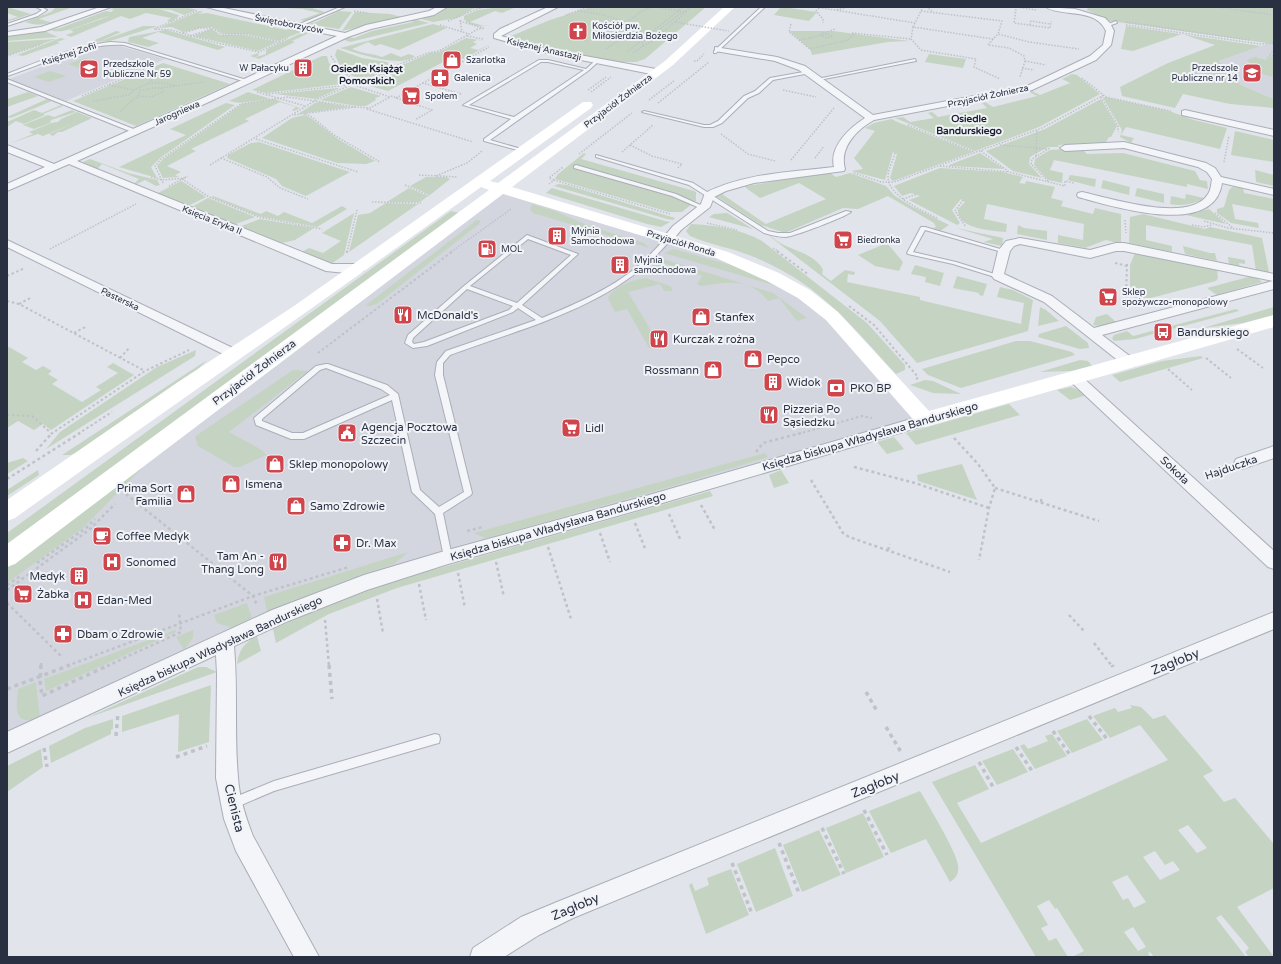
<svg xmlns="http://www.w3.org/2000/svg" width="1281" height="964" font-family="'Varela Round',sans-serif">
<style>
.built{fill:#d3d6df}
.green{fill:#c5d4c2;fill-rule:evenodd}
.lines{fill:none;stroke-linecap:round;stroke-linejoin:round}
.lane-casing{stroke:#aaaeb8;stroke-width:2}
.street-casing{stroke:#aaaeb8;stroke-width:2}
.path-far3{stroke:#bfc2c9;stroke-width:1.5;stroke-dasharray:1.5 1.5;stroke-linecap:butt}
.path-far2{stroke:#bfc2c9;stroke-width:2;stroke-dasharray:2.5 2.5;stroke-linecap:butt}
.path-far1{stroke:#bfc2c9;stroke-width:2.5;stroke-dasharray:3 3;stroke-linecap:butt}
.path{stroke:#bfc2c9;stroke-width:3.5;stroke-dasharray:4 4;stroke-linecap:butt}
.lane{fill:#f4f5f8;fill-rule:evenodd}
.street{fill:#f4f5f8;fill-rule:evenodd}
.secondary{fill:#fff;fill-rule:evenodd}
.path-bridge{stroke:#bfc2c9;stroke-width:1.5;stroke-dasharray:1.5 1.5;stroke-linecap:butt}
.labels{text-anchor:middle;stroke-width:4;stroke-linejoin:round;paint-order:stroke}
.far-street-label{font-size:9px;fill:#293042;stroke:#f1f3f7}
.far-poi-label{font-size:9px;fill:#293042;stroke:#f1f3f7;text-anchor:start}
.far-neighbourhood-label{font-size:10px;font-weight:bold;fill:#1b2133;stroke:#f1f3f7}
.poi-label{font-size:11px;fill:#293042;stroke:#f1f3f7;text-anchor:start}
.street-label{font-size:11px;fill:#293042;stroke:#f1f3f7}
.near-street-label{font-size:13px;fill:#293042;stroke:#f1f3f7}
</style>
<rect width="100%" height="100%" fill="#e1e4ea"/>
<g class="built">
<path d="M1269 43 1274 44V99L1241 85 1219 61Z"/>
<path d="M102 46H120L165 59 66 101 9 79 90 49Z"/>
<path d="M501 191 749 268 812 303 916 417 609 508 418 560 7 734V563Z"/>
</g>
<g class="green">
<path d="M7 7 31 14 9 21 7 20 18 17 7 13Z"/>
<path d="M56 7H73L39 19 50 22 57 21C45 25 37 26 25 22L51 12Z"/>
<path d="M116 7H185L197 10 184 15 171 10 159 9 179 15 177 18 170 22 167 21 171 18 146 13 130 19 121 16 71 37 66 35 74 32 70 30 110 16C93 19 66 36 50 30L60 28 106 11 111 12 114 10 110 9Z"/>
<path d="M309 7 325 12 305 21 300 20 320 13 302 9 285 8Z"/>
<path d="M447 7 475 8 457 18 433 22 418 18Z"/>
<path d="M499 7H516L502 13 495 11 470 22 484 26 490 25C482 28 469 26 464 19V16L478 10Z"/>
<path d="M591 7H706L645 59 636 62H619L617 64 501 40 550 20Z"/>
<path d="M781 7H783L817 12 809 21 774 15Z"/>
<path d="M1088 7H1274V44L1110 21 1087 10Z"/>
<path d="M200 11 203 12 197 14 207 13 287 30 292 27 306 30 279 41 247 34H223L212 27 200 28 183 32 172 27 159 28Z"/>
<path d="M339 11 352 12 339 29 308 24 316 22Z"/>
<path d="M355 12 390 14 402 17 342 31Z"/>
<path d="M411 19H414L429 23 350 42 342 39 348 37 354 38 372 31 413 22Z"/>
<path d="M433 24 447 28 399 50 380 44 375 46 368 42 352 49C363 54 372 53 382 57L391 53 401 57 409 54 415 56C401 69 357 53 340 48Z"/>
<path d="M143 26H158L110 41 90 42 116 31 121 32 101 41Z"/>
<path d="M1126 26 1261 46 1219 61 1241 85 1274 99V108L1230 104 1183 94 1175 108 1122 96 1120 87 1168 63 1215 45 1182 34 1133 51 1121 49Z"/>
<path d="M212 29 220 35H244L277 42 258 51 193 36Z"/>
<path d="M165 30H167L225 47 218 50 158 32 142 38 159 43 148 47 128 42 129 37Z"/>
<path d="M44 31 58 37 7 41V36Z"/>
<path d="M789 31H833L909 41 888 42 812 55 810 49Z"/>
<path d="M304 32 309 33 292 41 295 42 259 59 250 56 258 53 259 55 256 57 266 54V50L269 48Z"/>
<path d="M60 38 65 39 57 42 60 43 23 56 18 55 7 59Z"/>
<path d="M466 38 486 41 477 40 473 42 477 44 470 48 478 50 492 43 464 59 453 57 388 91 360 83 430 53 439 52Z"/>
<path d="M56 39 7 56V42Z"/>
<path d="M337 49 362 58 387 62 391 67 376 75 358 80 340 66 335 55Z"/>
<path d="M929 54 966 59 963 68 925 62Z"/>
<path d="M322 56H327L329 63 350 83 266 93 252 90 293 70 300 73 313 66 309 62Z"/>
<path d="M1268 56 1274 57V77L1258 73 1262 67 1252 66 1247 60 1255 57 1266 60Z"/>
<path d="M85 58 99 62 82 69 68 64Z"/>
<path d="M163 63 230 84 136 126 73 101Z"/>
<path d="M50 71 66 76 49 82 34 77Z"/>
<path d="M1072 74 1077 75 1100 94 1039 127 975 151 895 118 903 117 910 122 934 118 928 113 932 112 938 117 987 108 982 103 985 102 993 107 1037 96 1029 92 1032 91 1040 95 1070 83 1062 79Z"/>
<path d="M351 87 381 96 375 98 376 100 366 106H357L320 100Z"/>
<path d="M338 88H340L316 99 275 94Z"/>
<path d="M28 92 38 96 7 107V99Z"/>
<path d="M248 92 271 99 239 103 229 101Z"/>
<path d="M1105 97 1169 111 1194 120 1227 128 1220 149 1126 127 1121 135 1134 138 1131 143 1120 137 1122 130 1103 98Z"/>
<path d="M47 99 52 101 11 118 7 117Z"/>
<path d="M274 99 300 108 294 111 292 110 296 107 280 102 245 119 249 121 191 149 196 151 167 166 181 172 175 175 179 177 163 178 157 166 163 159 242 104Z"/>
<path d="M1101 99 1117 126 1111 137H1109L1105 144 1058 145 1059 147H1048L1030 157 1029 164 1042 178 1013 171 987 152 986 151 1045 129Z"/>
<path d="M320 102 349 107 298 114 315 103Z"/>
<path d="M226 103 235 105 160 158 151 167 157 178 119 167 186 135 170 129Z"/>
<path d="M61 105 63 106 43 114 45 115 24 124 16 121 7 127V122L34 110 42 113Z"/>
<path d="M72 110 76 112 51 120 50 123 34 129 23 125 48 115 54 117Z"/>
<path d="M77 112 92 118 62 132H58L53 136 49 134 79 121 43 136 38 134 11 143 33 134 29 132 51 123 58 122 61 119Z"/>
<path d="M305 115 311 118 338 139 375 161 366 164 337 163 262 138 292 118Z"/>
<path d="M892 119 895 121 973 152 893 181 890 178 897 154 893 152 885 180 851 171 863 169 854 158 875 131 865 128 874 123Z"/>
<path d="M1235 131 1274 140V162L1231 155Z"/>
<path d="M259 142 350 172 306 196 282 186 276 179 227 158 228 155 251 143Z"/>
<path d="M1081 148 1087 154 1123 153 1195 171 1200 180 1207 181 1208 189 1187 184V187L1054 160 1050 170 1063 173 1062 183 1048 180 1034 165 1035 159 1050 150Z"/>
<path d="M584 153 586 154 581 159 694 191 696 192V201L682 212H669L555 179 557 175Z"/>
<path d="M980 153 1004 169 949 166V165Z"/>
<path d="M90 159 128 173 157 180 160 185 156 186 145 180 135 185 134 184 139 179 102 164 97 169 83 162Z"/>
<path d="M940 168 1002 172 1023 177 1019 183 1025 184 1026 181 1055 187 1051 198 1063 201 1061 206 1093 214 1095 208 1121 214V244L1106 240 1085 248 1058 243V235L1083 240 1084 224 987 204 984 219 1007 224 1006 232C992 231 956 229 958 209L965 202 961 199 952 210 960 223 957 225 909 200 920 196 911 193 902 196 894 186Z"/>
<path d="M1255 170 1274 175V186L1256 182Z"/>
<path d="M828 172 836 177 850 173 886 186 895 196 911 206 949 225 940 231 933 228 936 227 934 223 888 196 858 209 843 208 785 233 761 225 716 196 722 194 766 224 826 199 799 183 760 198 746 188 745 186C774 183 800 174 828 172Z"/>
<path d="M1070 175 1096 179 1095 187 1068 180Z"/>
<path d="M426 177H446L450 179 430 195 410 186Z"/>
<path d="M1103 180 1130 187 1129 195 1101 188Z"/>
<path d="M181 181 183 182 206 197 188 206 156 194Z"/>
<path d="M558 184 567 185 675 218 673 220 667 219 554 186Z"/>
<path d="M1232 187 1243 188 1244 193 1274 199V212L1232 204 1235 219 1258 223 1259 228 1231 223 1217 213V209L1224 207 1229 190Z"/>
<path d="M409 188 428 196 420 202H387Z"/>
<path d="M552 188 665 221 670 222 661 227 647 224 546 193Z"/>
<path d="M1137 188 1164 194V203L1135 196Z"/>
<path d="M1186 194 1204 198C1194 205 1181 206 1170 204L1171 196 1185 199Z"/>
<path d="M213 196 261 214 266 211 278 216 284 212 312 223 342 206 347 209 317 227 258 216 211 197Z"/>
<path d="M208 198 255 217 233 225 190 208Z"/>
<path d="M386 203 418 204 349 252 358 215 370 213Z"/>
<path d="M532 204 555 211 589 226 644 243 649 248 533 213 530 210Z"/>
<path d="M1209 209 1226 224 1186 215Z"/>
<path d="M451 211 459 213 7 547V533Z"/>
<path d="M354 213 344 255 331 264 302 252 309 248 323 253 341 241 322 233Z"/>
<path d="M727 213 753 229 709 217 714 214Z"/>
<path d="M1143 214 1205 229 1210 227 1262 238 1269 272 1263 273 1229 266 1228 257 1245 260V264L1239 263 1240 268 1256 271 1252 245 1146 225V240L1172 246V252L1129 243 1130 217Z"/>
<path d="M260 219 314 228 295 240 282 243 239 227Z"/>
<path d="M477 220 481 221 479 224 377 304 370 306 366 305Z"/>
<path d="M691 224C714 225 741 229 762 241L867 323 905 365V370L896 374C850 324 820 284 754 257 733 248 710 245 690 236L686 231Z"/>
<path d="M1018 225 1024 228 1047 231V240L1017 234Z"/>
<path d="M956 228 1003 238 1002 246 983 242 993 239Z"/>
<path d="M768 235C774 238 779 243 784 245 796 251 817 256 823 270L822 274 831 281 845 270 855 272 854 275 848 274 847 282 920 297V300L1021 324 1024 303 997 297 1000 287 1013 290 1033 300 1028 331 917 363 880 321Z"/>
<path d="M887 243 903 262 899 271 875 266 858 255Z"/>
<path d="M1183 246 1210 253H1215L1217 261 1185 254Z"/>
<path d="M674 249 738 267 780 287 664 253Z"/>
<path d="M1135 253 1217 269 1218 278 1216 281 1143 300 1135 298 1130 292V265Z"/>
<path d="M660 258 773 293 807 318 797 321 779 298 768 301C750 277 728 282 701 286L697 284 702 276 663 263 658 269 652 266Z"/>
<path d="M915 265 944 273 940 286 925 282 926 277 911 274Z"/>
<path d="M957 276 987 284 983 296 979 295V293L953 288Z"/>
<path d="M1252 276 1257 278 1262 282 1217 295 1207 288Z"/>
<path d="M646 278 670 286 673 289 671 291H664L660 284 628 292 659 344 649 348 627 309 615 312 608 298C613 287 634 279 646 278Z"/>
<path d="M1040 307 1046 310 1059 321 1038 326Z"/>
<path d="M1274 307V315L1243 323 1203 328Z"/>
<path d="M1236 309 1239 311 1135 339 1114 341 1112 338 1114 335 1127 331 1133 336Z"/>
<path d="M1107 314 1116 322 1100 326 1093 325 1096 317Z"/>
<path d="M1066 326 1088 343 1089 348 1080 349 1038 337 1039 334Z"/>
<path d="M1016 341H1030L1072 352 1075 355 961 388 928 375 922 369Z"/>
<path d="M9 347 28 358 22 362 36 370 43 366 52 371 48 374 58 380 52 384 82 402 101 390 96 387 118 373 107 367 113 363 134 375 51 430 43 424 34 430 18 421 7 428V348Z"/>
<path d="M196 350 195 356 46 449 60 432 157 367Z"/>
<path d="M1201 356 1203 358 1120 382 1112 375 1162 361Z"/>
<path d="M207 360 196 371 77 452 71 455H62Z"/>
<path d="M1080 360 1088 361 1092 366 1071 371 1040 372Z"/>
<path d="M293 370 308 371 229 432 262 450 266 455 240 467H234L198 446 195 437 200 433Z"/>
<path d="M925 380 933 381 961 394 933 393 910 385Z"/>
<path d="M1071 387 1081 391 1087 395 1070 400 1057 390Z"/>
<path d="M1009 404 1020 415 916 445 906 433Z"/>
<path d="M894 437 904 449 887 454 877 442Z"/>
<path d="M765 453 768 457 673 486 491 537 485 538 474 533Z"/>
<path d="M23 458 28 461 7 474V463Z"/>
<path d="M148 462 83 528 7 583V568Z"/>
<path d="M962 464 977 500 918 481 917 475Z"/>
<path d="M38 470 39 475 7 496V490Z"/>
<path d="M781 470 789 483 774 488 769 475Z"/>
<path d="M710 491 713 496 397 588 329 614 276 643 273 629 319 609 394 581Z"/>
<path d="M408 552 394 564 344 581 267 612 264 597Z"/>
<path d="M247 603 252 619 232 628 217 623 214 615Z"/>
<path d="M175 630 176 632 46 691 44 679Z"/>
<path d="M193 630V638L184 650 176 637Z"/>
<path d="M257 636 261 651 237 664C239 649 245 643 257 636Z"/>
<path d="M198 667H206L217 672 87 718Z"/>
<path d="M36 682 40 718C13 727 16 708 18 689Z"/>
<path d="M211 685 209 742 178 752 179 714 122 732V716Z"/>
<path d="M1130 705 1141 707 1153 719 1165 715 1213 771 1203 776 1224 802 1235 798 1274 844V888L1237 907 1274 957H1249L1245 952 1249 948 1221 915 1216 918 1246 957H1154L1150 952 1148 953 1150 957H1072L1084 951 1057 908 1055 909 1049 900 1037 906 1048 925 1041 928 1049 941 1056 938 1068 957H1036L932 782 975 765 989 789 957 803 981 843 1168 760 1140 725 1110 738 1093 716 1115 708 1118 712 1132 708ZM1188 825 1207 848 1197 853 1178 830ZM1155 851 1165 865 1173 861 1180 870 1160 880 1143 857ZM1127 875 1146 902 1134 908 1128 898 1123 900 1112 882ZM1133 927 1146 947 1138 951 1124 932Z"/>
<path d="M113 719V729L111 730V734L51 763 49 746 85 728Z"/>
<path d="M1087 719 1103 740 1072 753 1057 731Z"/>
<path d="M1052 734 1067 756 1035 769 1020 746 1024 744 1028 749 1048 741 1045 736Z"/>
<path d="M41 749 43 767 7 792V766Z"/>
<path d="M1013 749 1028 772 997 785 982 761Z"/>
<path d="M920 791C928 805 958 854 958 866 959 874 956 878 950 882L926 839 891 853 869 811Z"/>
<path d="M863 813 884 857 846 873 826 828Z"/>
<path d="M819 830 841 875 802 892 783 845Z"/>
<path d="M775 848 793 896 756 912 737 864Z"/>
<path d="M731 869 749 915 706 934 689 885 692 883 695 891 709 885 707 878Z"/>
</g>
<g class="lines">
<g class="lane-casing">
<g id="lane">
<path d="M36 7H41L47 10 38 16 7 26V24L36 14 42 10Z"/>
<path d="M340 7H345L298 27 295 26Z"/>
<path d="M761 7H765L716 53H714V51Z"/>
<path d="M1116 21 1117 23 1108 26 1106 25Z"/>
<path d="M110 42 125 43 250 81 246 82 124 45C81 43 46 64 7 76V74C41 61 74 46 110 42Z"/>
<path d="M915 59 916 61 819 80 817 79Z"/>
<path d="M539 60H548L586 69 596 60 599 61 588 71 490 140 525 150V152L484 141V139L511 119 463 105ZM541 62H548L584 70 514 117 469 105Z"/>
<path d="M809 71 811 72 810 73 773 80 759 93 748 98 722 123 713 127H704L642 112 644 111 704 125H710L718 121 744 96 755 91 770 78Z"/>
<path d="M7 79 136 130V131L132 132 7 82Z"/>
<path d="M596 155 693 183 768 231 778 233H790L846 211 851 212C843 218 795 236 786 237 778 237 771 235 764 233L689 185 596 157Z"/>
<path d="M576 165 676 194 707 208 702 209 672 196 574 168V166Z"/>
<path d="M921 227H925L1007 251 1006 252H1002L925 230 913 252 956 262 1001 276 998 278 953 264 908 254 907 253Z"/>
<path d="M527 235 578 254 522 305 542 318C578 303 616 287 645 260 652 253 659 245 666 238L671 239C617 306 528 326 450 355L443 363V375L472 493 471 495 443 513 452 557 451 560 448 561 445 560 444 557 435 514 412 492 392 400 304 439H291L256 425 254 418 316 366 326 364H328L387 385 398 394 420 490 439 507 464 492 435 375 437 362 446 351 536 320 518 308 513 312 427 346 413 348 405 343 408 335 464 286ZM528 239 571 255 517 303 470 286ZM467 289 513 306 509 310 424 342 414 344 412 342 413 338ZM326 368 381 389 390 395 303 433H292L262 421V419L320 370Z"/>
<path d="M435 734 439 735 440 739 439 743 435 744 274 791 232 809 228 808 227 804 228 800 274 781Z"/>
</g>
</g>
<g class="street-casing">
<g id="street">
<path d="M100 7H111L45 31 7 36V32L41 27Z"/>
<path d="M206 7H219L345 33 366 25 429 11 437 7H447L434 15 371 29 348 37 211 101 77 161 332 264H359L365 268 363 271 346 273 326 271 69 164 7 191V184L45 167 7 152V145L54 164 205 97 337 36 265 22Z"/>
<path d="M548 7H558L501 36 547 49 656 69 660 72 656 75 546 53 494 38V34L500 29Z"/>
<path d="M1046 7 1075 9 1105 18 1110 23 1114 31 1111 45 1096 60 1032 90 874 120C856 130 839 148 845 169L844 171 754 183 726 191 714 197 710 207 681 230 672 241 668 242 662 239 673 226 701 204 705 193C745 173 791 172 834 167 829 147 849 128 865 118L799 70 775 61 715 51V47L777 57 805 66 873 115 1027 86 1090 56 1103 45 1106 31C1096 7 1059 17 1046 7Z"/>
<path d="M1185 110 1274 130V136L1182 115V111Z"/>
<path d="M1124 142 1206 163 1215 168 1221 177 1274 189V195L1222 183C1214 239 1112 206 1078 197L1077 195 1078 193 1082 192C1110 198 1190 224 1208 194 1211 190 1211 184 1212 179L1207 172 1198 167 1124 148 1065 151 1060 148 1065 145Z"/>
<path d="M1020 238 1090 250 1116 243H1124L1274 274V289L1102 335 1135 360 1137 363 1135 366H1125L1044 302 994 279 992 276 998 251 1006 241ZM1020 244 1090 258 1116 251H1124L1273 281 1094 328 1052 296 1004 274 1010 251 1014 246Z"/>
<path d="M7 240 239 351 241 354 239 357H229L7 247Z"/>
<path d="M1075 373 1080 375 1274 551V569L1268 567 1070 381 1068 378 1070 375Z"/>
<path d="M925 415 930 416 932 420 930 424 649 507 448 564 367 590 286 622 234 646C238 690 234 734 238 777 239 797 246 818 253 836L319 957H294L236 851 224 819 216 778 217 674 216 655 7 753V732L272 610 364 575 448 550 649 495Z"/>
<path d="M1274 446V458L1242 469 1236 467 1234 463 1236 459Z"/>
<path d="M1274 612V629L573 918 539 935 504 957H470L473 948 521 917 557 902Z"/>
</g>
</g>
<g class="path-far3">
<path d="M585 7H591"/>
<path d="M816 7 915 23 923 7"/>
<path d="M926 7 932 11"/>
<path d="M1017 7 1036 10"/>
<path d="M1216 7 1274 15"/>
<path d="M480 8 491 7"/>
<path d="M819 8 816 11 823 19V23"/>
<path d="M1016 9 1014 23 1050 28 1051 21"/>
<path d="M837 10 847 7"/>
<path d="M197 11 154 29 171 30 213 42 259 52 288 38"/>
<path d="M354 11 367 13"/>
<path d="M578 11C604 14 626 19 647 36"/>
<path d="M921 11 1002 21 998 34"/>
<path d="M566 15 585 8"/>
<path d="M460 20 462 32"/>
<path d="M448 21 480 8 470 7"/>
<path d="M460 21 482 28"/>
<path d="M627 22 642 11 653 7"/>
<path d="M1126 22 1249 40"/>
<path d="M915 23 913 27 993 39 998 34 1029 42 1079 49"/>
<path d="M791 24 789 32 799 40 815 37 835 29"/>
<path d="M440 25 469 34"/>
<path d="M1030 25 1031 21 1050 24"/>
<path d="M1126 25 1260 44 1274 43"/>
<path d="M913 27 911 39 921 50 976 59 974 67 1000 79"/>
<path d="M183 33 199 28H212L223 35 244 34 280 42"/>
<path d="M822 33 833 36 828 38 821 36Z"/>
<path d="M852 33 911 39"/>
<path d="M190 36 212 29"/>
<path d="M467 36 483 39"/>
<path d="M993 39 988 45 1009 48 1024 56 1025 61 1020 77"/>
<path d="M799 40 810 49 848 40 855 33"/>
<path d="M643 46 651 42 686 12 656 7"/>
<path d="M606 49 637 27"/>
<path d="M1274 49 1270 55 1274 56"/>
<path d="M627 52 683 7"/>
<path d="M633 53 643 46 642 43 681 13 692 7"/>
<path d="M7 56 42 44"/>
<path d="M331 56 339 68 357 83"/>
<path d="M694 61H697L704 54"/>
<path d="M1025 61 1046 65"/>
<path d="M1022 68 1034 70"/>
<path d="M1082 78 1106 97 1171 111"/>
<path d="M149 83 163 67"/>
<path d="M109 85 134 90"/>
<path d="M354 85 390 97 370 108 355 107"/>
<path d="M152 88H161L163 92 151 97 138 96 140 91Z"/>
<path d="M161 88 175 86"/>
<path d="M588 90 606 77"/>
<path d="M783 90 816 97"/>
<path d="M257 92 305 106"/>
<path d="M591 92 611 77"/>
<path d="M266 94 349 85"/>
<path d="M461 94 423 83 489 47"/>
<path d="M82 96 154 65"/>
<path d="M391 96 432 110 415 120"/>
<path d="M1101 97 1118 126V132"/>
<path d="M396 98 423 83"/>
<path d="M649 100 675 80"/>
<path d="M93 101 129 95 134 90 149 83H164L175 86 204 82"/>
<path d="M658 103 709 62"/>
<path d="M367 109 473 142"/>
<path d="M120 112 135 98 139 97"/>
<path d="M305 114 312 117 334 135 380 162"/>
<path d="M908 125 975 152"/>
<path d="M721 134 748 154 775 161"/>
<path d="M256 139 358 172"/>
<path d="M630 145 652 156 682 164 678 168"/>
<path d="M1000 145 1048 149"/>
<path d="M981 151 1009 172 1065 186V181L1074 183"/>
<path d="M622 152 653 125"/>
<path d="M895 153C893 161 888 169 888 177 888 196 923 211 937 218"/>
<path d="M579 154 632 113"/>
<path d="M1036 156 1037 130"/>
<path d="M221 158 267 177 280 188 308 199"/>
<path d="M815 158 824 146"/>
<path d="M791 160 834 108"/>
<path d="M1224 162 1229 136"/>
<path d="M210 165 316 100 400 64 428 53 439 51 478 29 485 28"/>
<path d="M940 166 1008 172"/>
<path d="M854 173 881 182H894L1042 128 1104 95"/>
<path d="M419 175 458 177"/>
<path d="M436 176 467 163 482 151"/>
<path d="M151 177 162 180 185 178"/>
<path d="M182 179 209 197 259 217 322 229"/>
<path d="M554 180 549 178 563 167"/>
<path d="M1048 181 1031 164 1032 159 1050 148"/>
<path d="M163 183 155 166 161 159 241 104 288 97 355 107 293 115"/>
<path d="M549 184 554 180 670 214"/>
<path d="M405 185 430 196"/>
<path d="M169 186 188 176"/>
<path d="M903 199 917 194"/>
<path d="M963 200 955 211 966 227"/>
<path d="M372 202 421 203"/>
<path d="M1215 213 1233 228"/>
<path d="M1125 220 1126 233"/>
<path d="M1204 221 1228 228 1274 233"/>
<path d="M707 223 737 230"/>
<path d="M1192 225 1203 227 1212 225"/>
<path d="M773 248 779 252"/>
<path d="M50 249 136 204"/>
<path d="M347 252 357 210"/>
<path d="M451 252 511 209"/>
</g>
<g class="path-far2">
<path d="M777 251 809 275"/>
<path d="M347 253V251"/>
<path d="M1115 263 1127 266"/>
<path d="M1127 264 1126 299 1129 306"/>
<path d="M7 276 25 268"/>
<path d="M7 301 19 304 145 371"/>
<path d="M19 304 32 297"/>
<path d="M849 306 874 325 918 377 916 380"/>
<path d="M74 333 87 326"/>
<path d="M1237 349 1263 368"/>
<path d="M318 353 453 251"/>
<path d="M120 358 130 347"/>
<path d="M1206 358 1231 378"/>
<path d="M1168 369 1192 390"/>
<path d="M7 415 32 416 51 433"/>
<path d="M51 434 145 371 189 350"/>
<path d="M78 434 112 412"/>
<path d="M798 434 862 416 872 418"/>
</g>
<g class="path-far1">
<path d="M954 438 978 464 995 488 989 508 979 560"/>
<path d="M36 451 52 433"/>
<path d="M756 452 763 443 801 433"/>
<path d="M854 467 915 483 989 508"/>
<path d="M1206 475 1226 469"/>
<path d="M7 479 80 433"/>
<path d="M811 480 843 533 849 537 950 572"/>
<path d="M995 488 1099 521"/>
<path d="M126 494 253 596 257 605"/>
<path d="M1041 502 1042 496"/>
<path d="M701 505 715 530"/>
<path d="M669 514 681 541"/>
<path d="M635 523 646 551"/>
<path d="M467 531 483 527"/>
<path d="M600 533 610 562"/>
<path d="M548 547 571 619"/>
<path d="M888 550 890 544"/>
<path d="M496 562 504 597"/>
<path d="M37 563 86 528 95 519"/>
<path d="M458 573 465 608"/>
<path d="M419 584 426 620"/>
<path d="M7 585 22 575"/>
<path d="M7 590 89 530 115 504"/>
<path d="M377 599 383 633"/>
<path d="M7 603 61 656"/>
<path d="M1069 615 1084 631"/>
<path d="M325 620 329 666"/>
<path d="M1094 643 1112 666"/>
<path d="M41 666V663"/>
<path d="M67 666 253 596 349 567"/>
<path d="M107 666 181 632 179 612"/>
</g>
<g class="path">
<path d="M41 665 40 681 42 696 109 665"/>
<path d="M329 665 332 699"/>
<path d="M1112 665 1113 667"/>
<path d="M7 689 70 665"/>
<path d="M866 692 877 711"/>
<path d="M1089 716 1107 739"/>
<path d="M886 727 901 752"/>
<path d="M1053 731 1070 755"/>
<path d="M116 736 118 713"/>
<path d="M1016 747 1032 771"/>
<path d="M44 748 47 767"/>
<path d="M176 757 207 746"/>
<path d="M979 762 993 787"/>
<path d="M864 810 887 855"/>
<path d="M822 828 844 874"/>
<path d="M779 843 799 893"/>
<path d="M732 863 752 914"/>
</g>
<use href="#lane" class="lane"/>
<use href="#street" class="street"/>
<path class="secondary" d="M724 7H735L673 65 512 187 728 252 779 273 810 290 838 312 929 411 1274 315V327L925 427 918 425 826 320 798 298 767 281 716 258 503 194 15 564 7 567V544L489 190 481 187C327 299 170 407 15 518L7 521V500L178 382 294 306 583 102H591L593 105 591 108 490 181 498 183 665 61Z"/>
<path class="path-bridge" d="M675 22 729 31"/>
</g>
<defs>
<g id="church-square" transform="scale(1)"><rect x="-9" y="-9" width="18" height="18" rx="4" fill="#d0454b" stroke="#f1f3f7"/><path d="M-1.2-6h2.4v3.5h3.3v2.4h-3.3V6h-2.4V-.1h-3.3v-2.4h3.3Z" fill="#fff"/></g>
<g id="shop-square" transform="scale(1)"><rect x="-9" y="-9" width="18" height="18" rx="4" fill="#d0454b" stroke="#f1f3f7"/><path d="M-5-2.5h2.3a2.7 3.5 0 0 1 5.4 0H5L5.5 6h-11ZM-1.5-2.5h3a1.5 2.3 0 0 0-3 0Z" fill="#fff"/></g>
<g id="building-square" transform="scale(1)"><rect x="-9" y="-9" width="18" height="18" rx="4" fill="#d0454b" stroke="#f1f3f7"/><path d="M-4-6H4V6H1V3H-1V6H-4ZM-2.5-4.3h1.7v1.8h-1.7ZM.8-4.3h1.7v1.8H.8ZM-2.5-1h1.7V.8h-1.7ZM.8-1h1.7V.8H.8Z" fill="#fff"/></g>
<g id="school-square" transform="scale(1)"><rect x="-9" y="-9" width="18" height="18" rx="4" fill="#d0454b" stroke="#f1f3f7"/><path d="M0-5L7-2L0 1L-7-2ZM-4 1L0 2.5L4 1V4Q0 6-4 4Z" fill="#fff"/></g>
<g id="pharmacy-square" transform="scale(1)"><rect x="-9" y="-9" width="18" height="18" rx="4" fill="#d0454b" stroke="#f1f3f7"/><path d="M-2-6h4v4h4v4h-4v4h-4v-4h-4v-4h4Z" fill="#fff"/></g>
<g id="supermarket-square" transform="scale(1)"><rect x="-9" y="-9" width="18" height="18" rx="4" fill="#d0454b" stroke="#f1f3f7"/><path d="M-6-5.5h2.5l.6 2H6L4.5 2H-2.5L-4.4-4H-6ZM-1.5 3.2a1.3 1.3 0 1 0 .1 0ZM3 3.2a1.3 1.3 0 1 0 .1 0Z" fill="#fff"/></g>
<g id="fuel-square" transform="scale(1)"><rect x="-9" y="-9" width="18" height="18" rx="4" fill="#d0454b" stroke="#f1f3f7"/><path d="M-5.5-6h7V0h2V4h1.3V-2.5L3-4.5l.8-.8L6-3V5H2.5V1h-1V6h-7ZM-4.2-4.7v3.2H.2V-4.7Z" fill="#fff"/></g>
<g id="restaurant-square" transform="scale(1)"><rect x="-9" y="-9" width="18" height="18" rx="4" fill="#d0454b" stroke="#f1f3f7"/><path d="M-5-6h1v4h1v-4h1v4h1v-4h1v5L-1.5 .5V6h-2V.5L-5-1ZM5-6V6H3V1.5H1.5Q1.5-4 5-6Z" fill="#fff"/></g>
<g id="bus-square" transform="scale(1)"><rect x="-9" y="-9" width="18" height="18" rx="4" fill="#d0454b" stroke="#f1f3f7"/><path d="M-5-6H5V4H4V6H2V4H-2V6H-4V4H-5ZM-3.5-4V0h7V-4ZM-3.5 1.2v1.5H-2V1.2ZM2 1.2v1.5H3.5V1.2Z" fill="#fff"/></g>
<g id="bank-square" transform="scale(1)"><rect x="-9" y="-9" width="18" height="18" rx="4" fill="#d0454b" stroke="#f1f3f7"/><path d="M-6-4H6V4H-6ZM0-2.3a2.3 2.3 0 1 0 0 4.6a2.3 2.3 0 1 0 0-4.6Z" fill="#fff"/></g>
<g id="civic-square" transform="scale(1)"><rect x="-9" y="-9" width="18" height="18" rx="4" fill="#d0454b" stroke="#f1f3f7"/><path d="M-.6-6.5H3V-4.5H.6V-3L4-1V1h2V6H-6V1h2V-1L-.6-3ZM-1.2 2.5V6h2.4V2.5Z" fill="#fff"/></g>
<g id="cafe-square" transform="scale(1)"><rect x="-9" y="-9" width="18" height="18" rx="4" fill="#d0454b" stroke="#f1f3f7"/><path d="M-5.5-4.5H6V0H3Q3 3.5 0 3.5H-2.5Q-5.5 3.5-5.5 0ZM3-3.2v2h1.7v-2ZM-6 4.5H4V6H-6Z" fill="#fff"/></g>
<g id="hospital-square" transform="scale(1)"><rect x="-9" y="-9" width="18" height="18" rx="4" fill="#d0454b" stroke="#f1f3f7"/><path d="M-5-5h3v3.5h4V-5h3V5h-3V1.5h-4V5h-3Z" fill="#fff"/></g>
</defs>
<g fill-rule="evenodd">
<use href="#church-square" x="578" y="31"/>
<use href="#shop-square" x="452" y="60"/>
<use href="#building-square" x="303" y="68"/>
<use href="#school-square" x="89" y="69"/>
<use href="#school-square" x="1252" y="73"/>
<use href="#pharmacy-square" x="440" y="78"/>
<use href="#supermarket-square" x="411" y="96"/>
<use href="#building-square" x="557" y="236"/>
<use href="#supermarket-square" x="843" y="240"/>
<use href="#fuel-square" x="487" y="249"/>
<use href="#building-square" x="620" y="265"/>
<use href="#supermarket-square" x="1108" y="297"/>
<use href="#restaurant-square" x="403" y="315"/>
<use href="#shop-square" x="701" y="317"/>
<use href="#bus-square" x="1163" y="332"/>
<use href="#restaurant-square" x="659" y="339"/>
<use href="#shop-square" x="753" y="359"/>
<use href="#shop-square" x="713" y="370"/>
<use href="#building-square" x="773" y="382"/>
<use href="#bank-square" x="836" y="388"/>
<use href="#restaurant-square" x="769" y="415"/>
<use href="#supermarket-square" x="571" y="428"/>
<use href="#civic-square" x="347" y="433"/>
<use href="#shop-square" x="275" y="464"/>
<use href="#shop-square" x="231" y="484"/>
<use href="#shop-square" x="186" y="494"/>
<use href="#shop-square" x="296" y="506"/>
<use href="#cafe-square" x="102" y="536"/>
<use href="#pharmacy-square" x="342" y="543"/>
<use href="#hospital-square" x="112" y="562"/>
<use href="#restaurant-square" x="278" y="562"/>
<use href="#building-square" x="79" y="576"/>
<use href="#supermarket-square" x="23" y="594"/>
<use href="#hospital-square" x="83" y="600"/>
<use href="#pharmacy-square" x="63" y="634"/>
</g>
<g class="labels">
<g class="far-street-label">
<text transform="translate(289 24) rotate(11)" y="3">Świętoborzyców</text>
<text transform="translate(544 49) rotate(13)" y="3">Księżnej Anastazji</text>
<text transform="translate(69 54) rotate(-18)" y="3">Księżnej Zofii</text>
<text transform="translate(988 96) rotate(-12)" y="3">Przyjaciół Żołnierza</text>
<text transform="translate(618 101) rotate(-37)" y="3">Przyjaciół Żołnierza</text>
<text transform="translate(177 113) rotate(-24)" y="3">Jarogniewa</text>
<text transform="translate(212 220) rotate(22)" y="3">Księcia Eryka II</text>
<text transform="translate(681 243) rotate(17)" y="3">Przyjaciół Ronda</text>
<text transform="translate(120 299) rotate(26)" y="3">Pasterska</text>
</g>
<g class="far-poi-label">
<text x="592" y="29">Kościół pw.<tspan x="592" dy="10">Miłosierdzia Bożego</tspan></text>
<text x="466" y="63">Szarlotka</text>
<text x="103" y="67">Przedszkole<tspan x="103" dy="10">Publiczne Nr 59</tspan></text>
<text x="289" y="71" text-anchor="end">W Pałacyku</text>
<text x="1238" y="71" text-anchor="end">Przedszole<tspan x="1238" dy="10">Publiczne nr 14</tspan></text>
<text x="454" y="81">Galenica</text>
<text x="425" y="99">Społem</text>
<text x="571" y="234">Myjnia<tspan x="571" dy="10">Samochodowa</tspan></text>
<text x="857" y="243">Biedronka</text>
<text x="501" y="252">MOL</text>
<text x="634" y="263">Myjnia<tspan x="634" dy="10">samochodowa</tspan></text>
<text x="1122" y="295">Sklep<tspan x="1122" dy="10">spożywczo-monopolowy</tspan></text>
</g>
<g class="far-neighbourhood-label">
<text x="367" y="72">Osiedle Książąt<tspan x="367" dy="12">Pomorskich</tspan></text>
<text x="969" y="122">Osiedle<tspan x="969" dy="12">Bandurskiego</tspan></text>
</g>
<g class="poi-label">
<text x="417" y="319">McDonald's</text>
<text x="715" y="321">Stanfex</text>
<text x="1177" y="336">Bandurskiego</text>
<text x="673" y="343">Kurczak z rożna</text>
<text x="767" y="363">Pepco</text>
<text x="699" y="374" text-anchor="end">Rossmann</text>
<text x="787" y="386">Widok</text>
<text x="850" y="392">PKO BP</text>
<text x="783" y="413">Pizzeria Po<tspan x="783" dy="13">Sąsiedzku</tspan></text>
<text x="361" y="431">Agencja Pocztowa<tspan x="361" dy="13">Szczecin</tspan></text>
<text x="585" y="432">Lidl</text>
<text x="289" y="468">Sklep monopolowy</text>
<text x="245" y="488">Ismena</text>
<text x="172" y="492" text-anchor="end">Prima Sort<tspan x="172" dy="13">Familia</tspan></text>
<text x="310" y="510">Samo Zdrowie</text>
<text x="116" y="540">Coffee Medyk</text>
<text x="356" y="547">Dr. Max</text>
<text x="264" y="560" text-anchor="end">Tam An -<tspan x="264" dy="13">Thang Long</tspan></text>
<text x="126" y="566">Sonomed</text>
<text x="65" y="580" text-anchor="end">Medyk</text>
<text x="37" y="598">Żabka</text>
<text x="97" y="604">Edan-Med</text>
<text x="77" y="638">Dbam o Zdrowie</text>
</g>
<g class="street-label">
<text transform="translate(254 372) rotate(-37)" y="4">Przyjaciół Żołnierza</text>
<text transform="translate(870 436) rotate(-16)" y="4">Księdza biskupa Władysława Bandurskiego</text>
<text transform="translate(1231 467) rotate(-19)" y="4">Hajduczka</text>
<text transform="translate(1175 470) rotate(43)" y="4">Sokoła</text>
<text transform="translate(558 526) rotate(-16)" y="4">Księdza biskupa Władysława Bandurskiego</text>
<text transform="translate(220 646) rotate(-25)" y="4">Księdza biskupa Władysława Bandurskiego</text>
</g>
<g class="near-street-label">
<text transform="translate(1175 661) rotate(-22)" y="5">Zagłoby</text>
<text transform="translate(875 784) rotate(-22)" y="5">Zagłoby</text>
<text transform="translate(235 808) rotate(76)" y="5">Cienista</text>
<text transform="translate(575 906) rotate(-23)" y="5">Zagłoby</text>
</g>
</g>
<rect width="1281" height="964" fill="none" stroke="#293042" stroke-width="16"/>
</svg>
